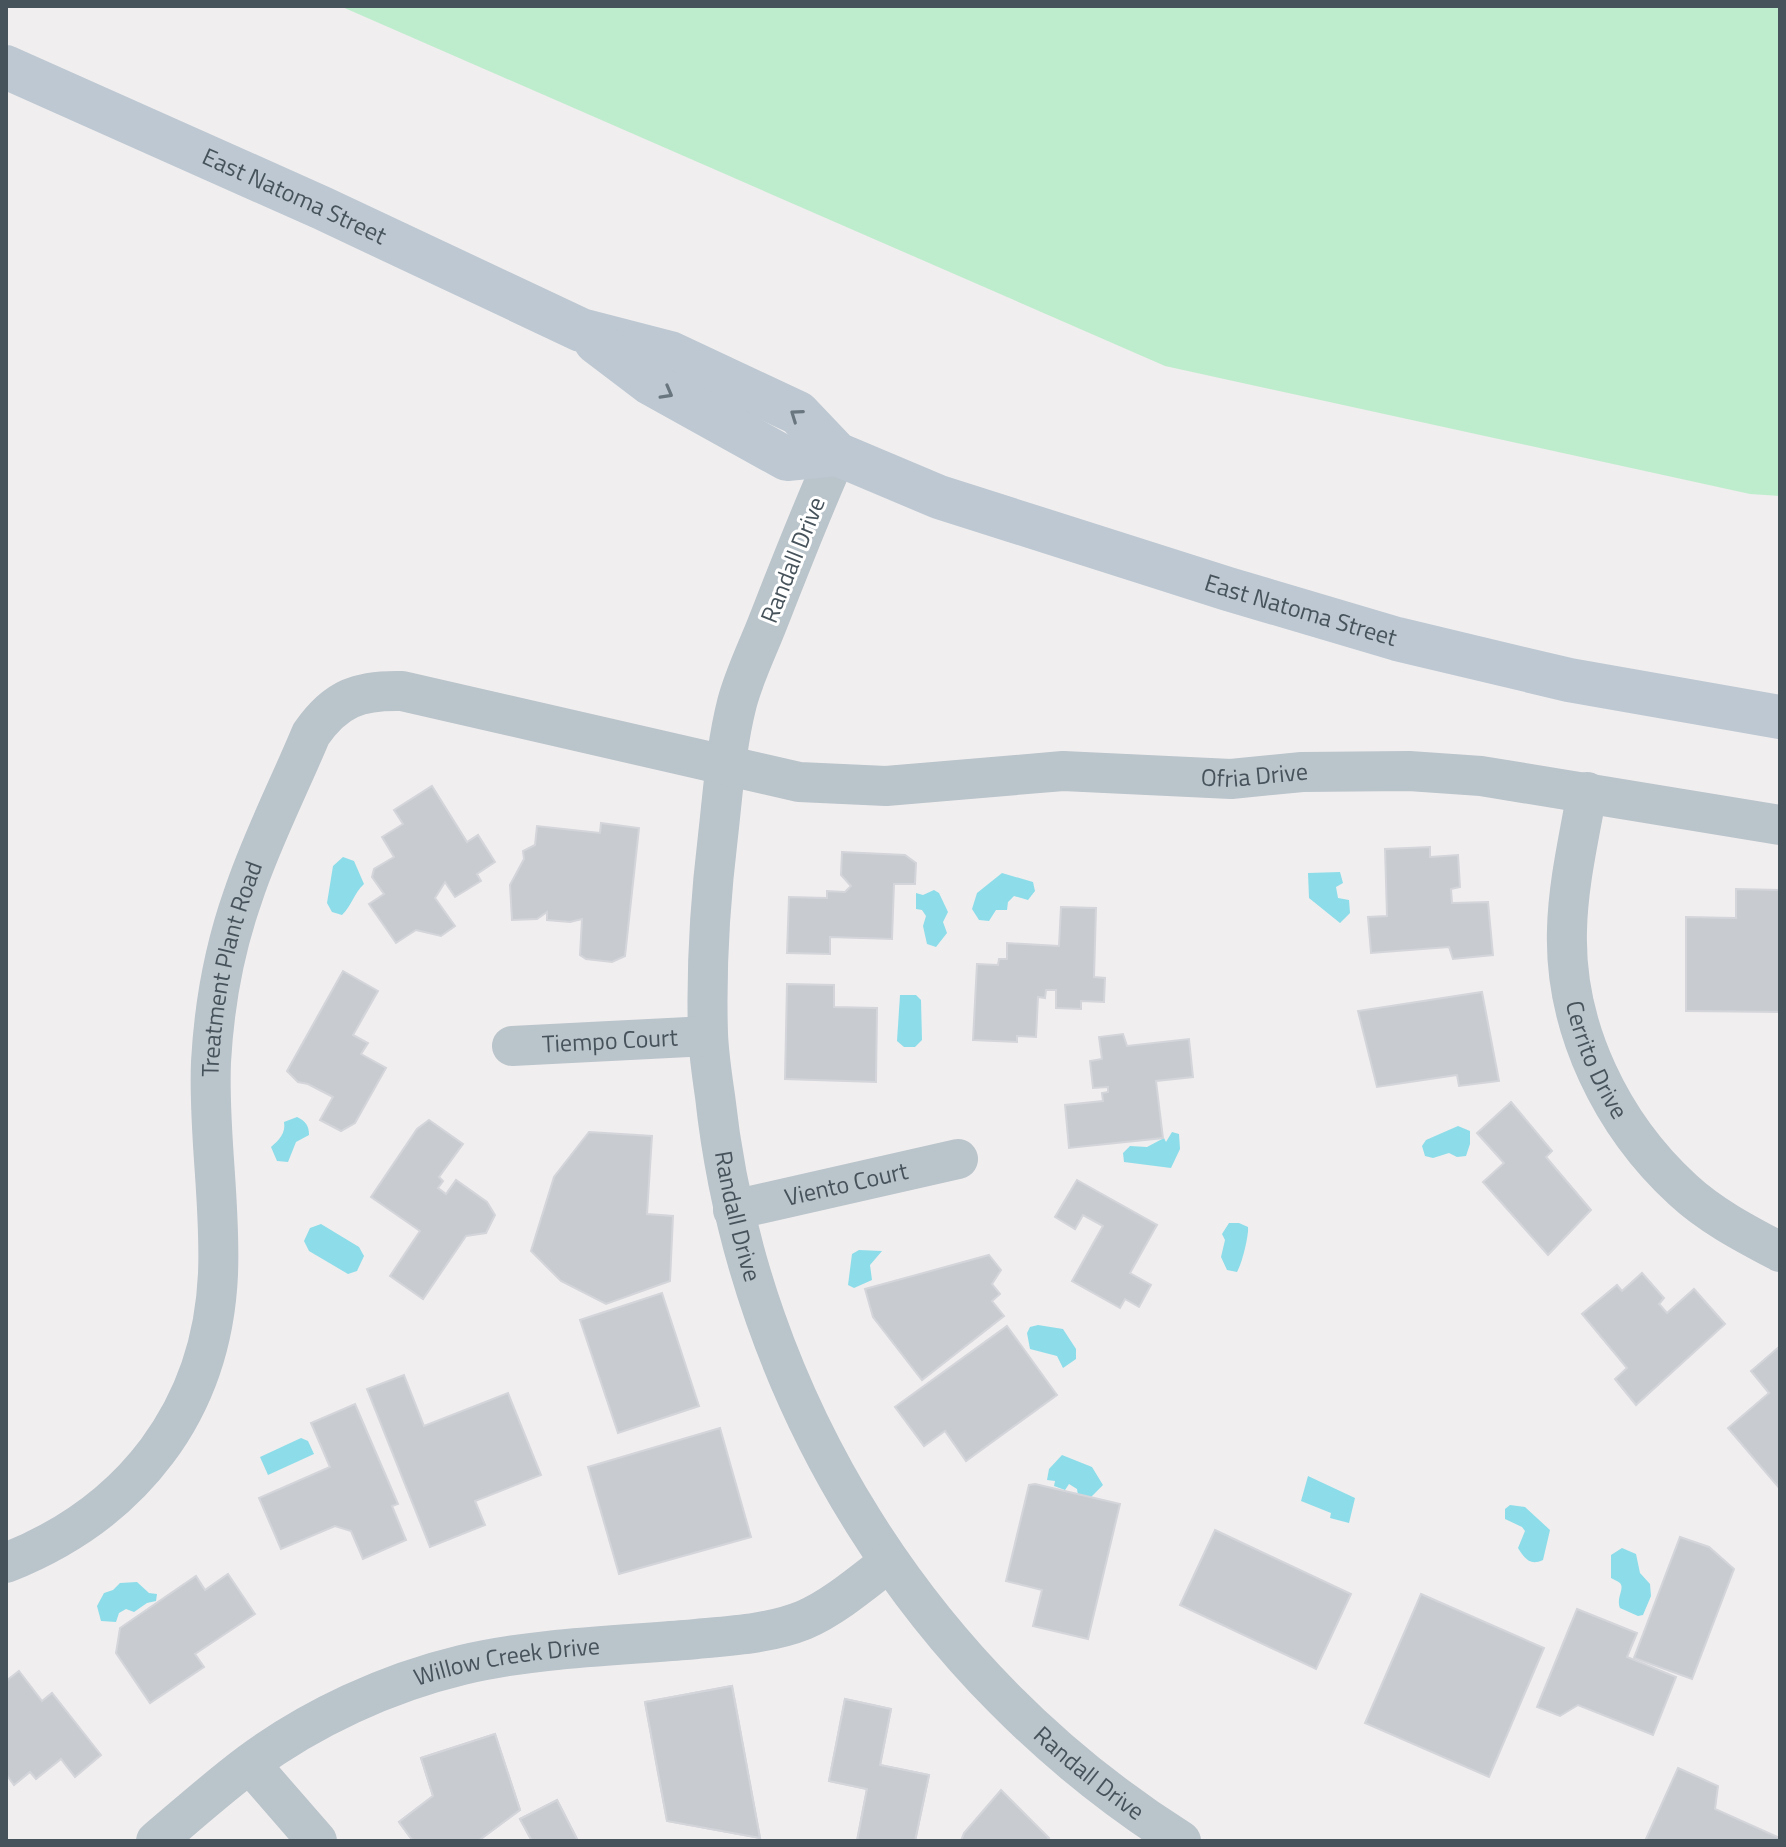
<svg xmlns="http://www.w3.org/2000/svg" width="1786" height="1847" font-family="'Titillium Web',sans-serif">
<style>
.green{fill:#beedcd}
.water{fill:#8cdde9}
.building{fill:#c8ccd1;stroke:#d3d5da;stroke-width:2}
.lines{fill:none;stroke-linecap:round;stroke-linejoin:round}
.minor{stroke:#bac4cb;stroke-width:40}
.secondary{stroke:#bdc8d2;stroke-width:44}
.oneway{stroke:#6a767f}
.labels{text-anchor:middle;stroke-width:6;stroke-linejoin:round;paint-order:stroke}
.street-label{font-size:24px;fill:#47535b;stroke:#fff}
</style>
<rect width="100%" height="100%" fill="#f1eeef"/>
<path class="green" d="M340 6H1780V496L1750 494 1165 366Z"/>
<g class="water">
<path d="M343 857 354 861 364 884C354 893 352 905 342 915L332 912 327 903 333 866Z"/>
<path d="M1340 872 1343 883 1336 887 1338 898 1349 900 1350 913 1340 923 1309 898 1308 873Z"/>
<path d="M1002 873 1033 882 1035 891 1028 900 1014 896 1008 902 1007 910H996L989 921 979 920 972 909 977 893Z"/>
<path d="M934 890 939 893 948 912 943 922 947 933 936 947 927 944 923 926 926 916 922 910 916 909V893L923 895Z"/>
<path d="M900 995H916L921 1000 922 1040 915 1047H904L897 1041Z"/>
<path d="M297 1117C305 1121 309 1125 309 1135L296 1142 288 1162 277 1161 271 1147C279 1140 286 1133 284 1122Z"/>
<path d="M1458 1126 1470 1131V1144L1466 1156 1457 1157 1449 1153 1433 1158 1425 1156 1422 1146 1426 1140Z"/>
<path d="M1172 1132 1179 1134 1180 1149 1171 1168 1124 1162 1123 1153 1130 1146 1147 1147 1164 1138 1166 1142Z"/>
<path d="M1229 1223H1239L1248 1227C1249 1235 1242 1264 1237 1272L1227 1270 1221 1257 1225 1240 1222 1234Z"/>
<path d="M321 1224 359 1247 364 1256 357 1271 348 1274 309 1251 304 1241 310 1228Z"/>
<path d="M859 1250 882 1251 870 1265 872 1280 854 1288 848 1285 852 1254Z"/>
<path d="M1038 1325 1063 1329 1076 1349V1359L1063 1368 1057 1356 1030 1349 1027 1333 1030 1327Z"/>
<path d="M301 1438 308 1441 314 1454 268 1475 260 1457Z"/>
<path d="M1062 1455 1092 1467 1103 1485 1089 1499 1078 1495 1077 1489 1069 1484 1065 1490 1054 1486 1055 1481 1047 1480 1049 1469Z"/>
<path d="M1308 1476 1355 1498 1349 1523 1330 1518 1331 1513 1301 1501Z"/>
<path d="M1510 1505 1525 1507 1550 1530 1543 1560C1530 1566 1525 1559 1518 1548L1525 1531 1522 1527 1505 1519V1509Z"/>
<path d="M1622 1548 1636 1554 1640 1573 1650 1584 1651 1596 1643 1615 1638 1616 1620 1608C1616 1597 1625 1589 1620 1583 1618 1581 1614 1580 1611 1578V1555Z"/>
<path d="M137 1582 149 1593 157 1594 156 1601 147 1603 134 1612 126 1609 119 1613 116 1622 101 1621 97 1606 104 1593 113 1590 120 1583Z"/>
</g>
<g class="building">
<path d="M432 786 467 842 478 835 495 862 477 874 481 881 455 897 445 882 435 898 455 926 441 936 416 930 396 943 369 904 384 894 372 877 374 869 394 857 382 837 403 824 394 810Z"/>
<path d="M601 823 639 828 625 956 612 962 586 959 580 955 582 919 570 922 547 920V912L537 919 512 920 510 885 524 859 523 851 535 845 537 826 600 833Z"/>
<path d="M1430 847V857L1458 855 1460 887 1451 889 1452 903 1488 902 1493 955 1453 959 1449 947 1371 953 1368 917 1387 916 1385 849Z"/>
<path d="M842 852 905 855 916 863 915 884H894L892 939 830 937V954L787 953 789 897 827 898V891L845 892 851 886 841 875Z"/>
<path d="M1736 889 1780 890V1012L1686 1011V917L1736 918Z"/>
<path d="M1061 907 1096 908 1094 977 1105 978 1104 1002 1081 1001V1009L1056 1008V990H1046L1045 998 1038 997 1036 1037 1017 1036V1042L973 1040 977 964 998 965 999 959H1007V943L1059 946Z"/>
<path d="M343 971 378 991 353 1035 368 1043 361 1054 386 1068 355 1123 341 1131 320 1120 333 1097 308 1084 298 1082 287 1071Z"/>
<path d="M787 984 834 985V1007L877 1008 876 1082 785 1079Z"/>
<path d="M1482 992 1499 1081 1459 1086 1457 1075 1377 1087 1358 1011Z"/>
<path d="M1123 1034 1127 1046 1189 1039 1193 1077 1156 1081 1163 1138 1069 1148 1065 1105 1103 1101 1102 1093 1108 1092V1087L1093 1088 1090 1061 1102 1059 1099 1037Z"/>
<path d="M1511 1102 1552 1151 1546 1157 1591 1210 1548 1255 1483 1182 1504 1163 1477 1133Z"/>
<path d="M429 1120 463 1144 439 1177 443 1181 438 1188 446 1194 456 1180 487 1202 495 1215 486 1233 466 1236 423 1299 390 1276 420 1231 371 1197 417 1129Z"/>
<path d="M589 1132 652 1136 647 1214 673 1216 670 1281 606 1304 561 1281 531 1251 554 1177Z"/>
<path d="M1077 1180 1157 1225 1130 1273 1151 1285 1139 1307 1125 1299 1120 1308 1072 1281 1103 1226 1083 1215 1075 1229 1055 1217Z"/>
<path d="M989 1255 1001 1270 992 1284 1000 1294 992 1301 1004 1316 922 1380 873 1317 865 1289Z"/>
<path d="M1642 1273 1664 1298 1659 1304 1667 1313 1694 1289 1725 1324 1636 1405 1615 1379 1627 1368 1582 1314 1617 1285 1622 1291Z"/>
<path d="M662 1293 699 1406 618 1433 580 1320Z"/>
<path d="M1007 1326 1057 1395 966 1461 945 1431 924 1446 895 1407Z"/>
<path d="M1780 1346V1489L1728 1428 1769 1393 1751 1371Z"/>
<path d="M404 1375 424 1426 508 1393 541 1475 475 1501 485 1525 430 1547 367 1389Z"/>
<path d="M355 1404 398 1504 392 1506 406 1540 363 1559 351 1531 335 1526 281 1549 259 1498 330 1467 311 1423Z"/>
<path d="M720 1428 751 1537 619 1574 588 1467Z"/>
<path d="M1035 1484 1120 1504 1088 1639 1033 1626 1042 1590 1006 1581 1029 1485Z"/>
<path d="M1215 1530 1351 1594 1316 1669 1180 1605Z"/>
<path d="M1680 1537 1709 1547 1734 1569 1692 1679 1634 1658Z"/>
<path d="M228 1574 255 1614 195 1654 204 1667 150 1703 116 1653 120 1628 196 1576 205 1590Z"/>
<path d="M1421 1594 1544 1648 1489 1777 1365 1723Z"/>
<path d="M1577 1609 1637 1633 1627 1657 1676 1677 1653 1735 1578 1705 1560 1716 1537 1707Z"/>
<path d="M19 1671 42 1701 52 1693 101 1755 75 1777 61 1759 36 1779 30 1772 14 1785 6 1774V1681Z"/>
<path d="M732 1686 760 1838 667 1821 645 1702Z"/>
<path d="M732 1686 760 1838 667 1821 645 1702Z"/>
<path d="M845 1699 891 1709 880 1765 929 1775 915 1841H857L867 1789 829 1781Z"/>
<path d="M845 1699 891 1709 880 1765 929 1775 915 1841H857L867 1789 829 1781Z"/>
<path d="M495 1734 520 1810 478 1841H413L399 1822 433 1796 421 1758Z"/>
<path d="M495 1734 520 1810 478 1841H413L399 1822 433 1796 421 1758Z"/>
<path d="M1678 1768 1718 1786 1715 1809 1780 1838V1841H1645Z"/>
<path d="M1001 1790 1049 1838 1046 1841H961L964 1833Z"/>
<path d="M557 1800 578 1841H532L520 1819Z"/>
<path d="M557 1800 578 1841H532L520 1819Z"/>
</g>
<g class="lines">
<g class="minor">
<path id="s1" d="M837 454C812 509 790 566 768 622 758 648 744 676 737 703 726 746 723 792 718 836 710 902 706 968 708 1034 709 1055 712 1076 715 1096 748 1401 923 1678 1181 1841"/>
<path id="s2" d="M1587 792C1579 838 1568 884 1567 930 1564 1028 1612 1125 1683 1190 1711 1216 1746 1234 1780 1252"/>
<path id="s3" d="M512 1046 708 1036"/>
<path id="s4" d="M733 1210 958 1159"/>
<path id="s5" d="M6 1563C132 1513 212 1411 218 1274 221 1203 208 1132 211 1062 214 1007 225 947 243 896 261 841 289 787 311 734 336 698 359 690 402 691L799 782 886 786 1063 771 1231 779 1302 772 1409 771 1481 776 1780 825"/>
<path d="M250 1764 317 1841"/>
<path id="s6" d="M156 1841C187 1815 217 1788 249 1764 311 1718 387 1683 462 1665 534 1648 611 1646 685 1640 724 1636 767 1635 804 1620 834 1607 863 1582 889 1562"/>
</g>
<g class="secondary">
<path id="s7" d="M6 67 322 208 581 330 670 353 798 413 837 454 939 497 1228 589 1397 639 1569 680 1780 717"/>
<path d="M596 342 650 383 787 459 837 454"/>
</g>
</g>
<defs><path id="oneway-chevron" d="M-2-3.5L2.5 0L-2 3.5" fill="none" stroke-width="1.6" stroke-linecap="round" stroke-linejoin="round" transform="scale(2)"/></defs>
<g class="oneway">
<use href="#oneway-chevron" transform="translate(667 393) rotate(29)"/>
<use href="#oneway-chevron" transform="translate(796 415) rotate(-145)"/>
</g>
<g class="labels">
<g class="street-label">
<text dy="8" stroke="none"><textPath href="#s7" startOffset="316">East Natoma Street</textPath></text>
<text transform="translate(793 560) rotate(-68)" y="8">Randall Drive</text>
<text dy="8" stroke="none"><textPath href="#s7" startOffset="1412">East Natoma Street</textPath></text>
<text dy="8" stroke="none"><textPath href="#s5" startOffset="1908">Ofria Drive</textPath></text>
<text dy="8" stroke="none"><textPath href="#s5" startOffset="688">Treatment Plant Road</textPath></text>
<text dy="8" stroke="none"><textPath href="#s3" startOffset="98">Tiempo Court</textPath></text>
<text dy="8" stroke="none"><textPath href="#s2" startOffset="274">Cerrito Drive</textPath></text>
<text dy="8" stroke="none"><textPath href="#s4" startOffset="116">Viento Court</textPath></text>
<text dy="8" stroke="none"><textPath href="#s1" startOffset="786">Randall Drive</textPath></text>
<text dy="8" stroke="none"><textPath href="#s6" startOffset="402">Willow Creek Drive</textPath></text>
<text dy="8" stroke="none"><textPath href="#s1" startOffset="1458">Randall Drive</textPath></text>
</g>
</g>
<rect width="1786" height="1847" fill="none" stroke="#47535b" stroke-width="16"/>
</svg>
